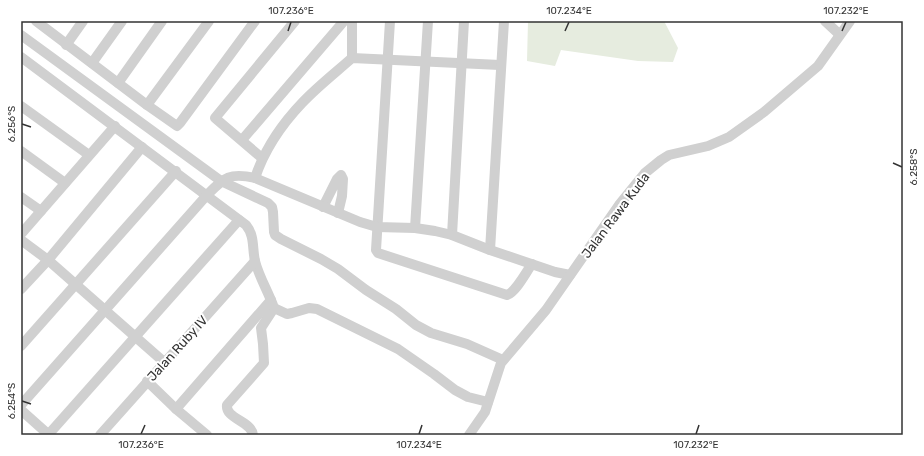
<svg xmlns="http://www.w3.org/2000/svg" width="924" height="456" font-family="Rubik,sans-serif">
<style>
.green{fill:#e6ecdf}
.lines{fill:none;stroke-linecap:round;stroke-linejoin:round}
.minor{stroke:#d0d0d0;stroke-width:10}
.ticks{fill:none;stroke:#333;stroke-width:1.5}
.labels{text-anchor:middle;stroke-width:4;stroke-linejoin:round;paint-order:stroke}
.street-label{font-size:13px;fill:#333;stroke:#fff}
.neatline{fill:none;stroke:#333;stroke-width:1.5}
.ticks-label{font-size:10px;text-anchor:middle;fill:#333}
</style>
<rect width="100%" height="100%" fill="#fff"/>
<path class="green" d="M528 21H664L678 48 673 62 638 61 561 50 555 66 527 61Z"/>
<g class="lines">
<g class="minor">
<path d="M36 21 147 105 177 126 180 123 255 21"/>
<path d="M390 21 376 250 378 253 384 255 507 295C516 292 526 272 532 264"/>
<path d="M825 21 839 34"/>
<path d="M21 35 221 181 268 203 272 207 273 212 274 232 275 235 281 239 321 259 338 269 366 290 396 309 416 325 431 333 467 344 503 360"/>
<path d="M66 45 83 21"/>
<path d="M21 57 246 225C255 236 252 248 255 261 259 277 269 293 274 308L261 328 263 344 264 363 227 405C225 419 252 421 253 435"/>
<path d="M352 58V21"/>
<path d="M92 63 122 21"/>
<path d="M118 83 162 21"/>
<path d="M147 105 209 21"/>
<path d="M21 106 89 155"/>
<path d="M242 140 344 21"/>
<path d="M21 151 65 183"/>
<path d="M262 158 215 118 295 21"/>
<path d="M255 178C264 151 282 124 302 103 317 87 335 73 352 58L500 65"/>
<path d="M21 197 41 211"/>
<path d="M323 207 337 179 341 175 343 179 342 196 338 213"/>
<path d="M415 228 428 21"/>
<path d="M21 234 115 126"/>
<path d="M452 235 464 21"/>
<path d="M21 240 48 260 164 362"/>
<path d="M490 250 504 21"/>
<path d="M21 289 48 260 142 147"/>
<path d="M274 308 287 314 292 313 309 308 317 309 398 349 434 374 455 390 468 397 488 402"/>
<path d="M21 346 176 171"/>
<path d="M147 381 176 409 207 435"/>
<path d="M21 405 207 195C224 178 229 172 255 178L360 222 377 227 415 228 435 231 452 235 490 250 555 272 570 275"/>
<path d="M176 409 271 300"/>
<path d="M21 410 49 435"/>
<path d="M48 435 239 220"/>
<path d="M100 435 255 261"/>
<path d="M469 435 485 412 501 363 546 310 619 205 645 173 661 160 669 155 708 146 729 137 764 112 818 66 850 21"/>
</g>
</g>
<path class="ticks" d="M288 31 291 22M565 31 569 22M842 31 846 22M22 124 31 127M893 163 902 167M22 401 31 404M141 434 145 425M419 434 422 425M696 434 699 425"/>
<g class="labels">
<g class="street-label">
<text transform="translate(615 215) rotate(-53)" y="5">Jalan Rawa Kuda</text>
<text transform="translate(177 348) rotate(-48)" y="5">Jalan Ruby IV</text>
</g>
</g>
<rect width="924" height="456" fill="none" stroke="#ffffff" stroke-width="44"/>
<rect x="22" y="22" width="880" height="412" class="neatline"/>
<g class="ticks-label">
<text x="291" y="14">107.236°E</text>
<text x="569" y="14">107.234°E</text>
<text x="846" y="14">107.232°E</text>
<text transform="translate(11 124) rotate(-90)" y="4">6.256°S</text>
<text transform="translate(913 167) rotate(-90)" y="4">6.258°S</text>
<text transform="translate(11 401) rotate(-90)" y="4">6.254°S</text>
<text x="141" y="448">107.236°E</text>
<text x="419" y="448">107.234°E</text>
<text x="696" y="448">107.232°E</text>
</g>
</svg>
